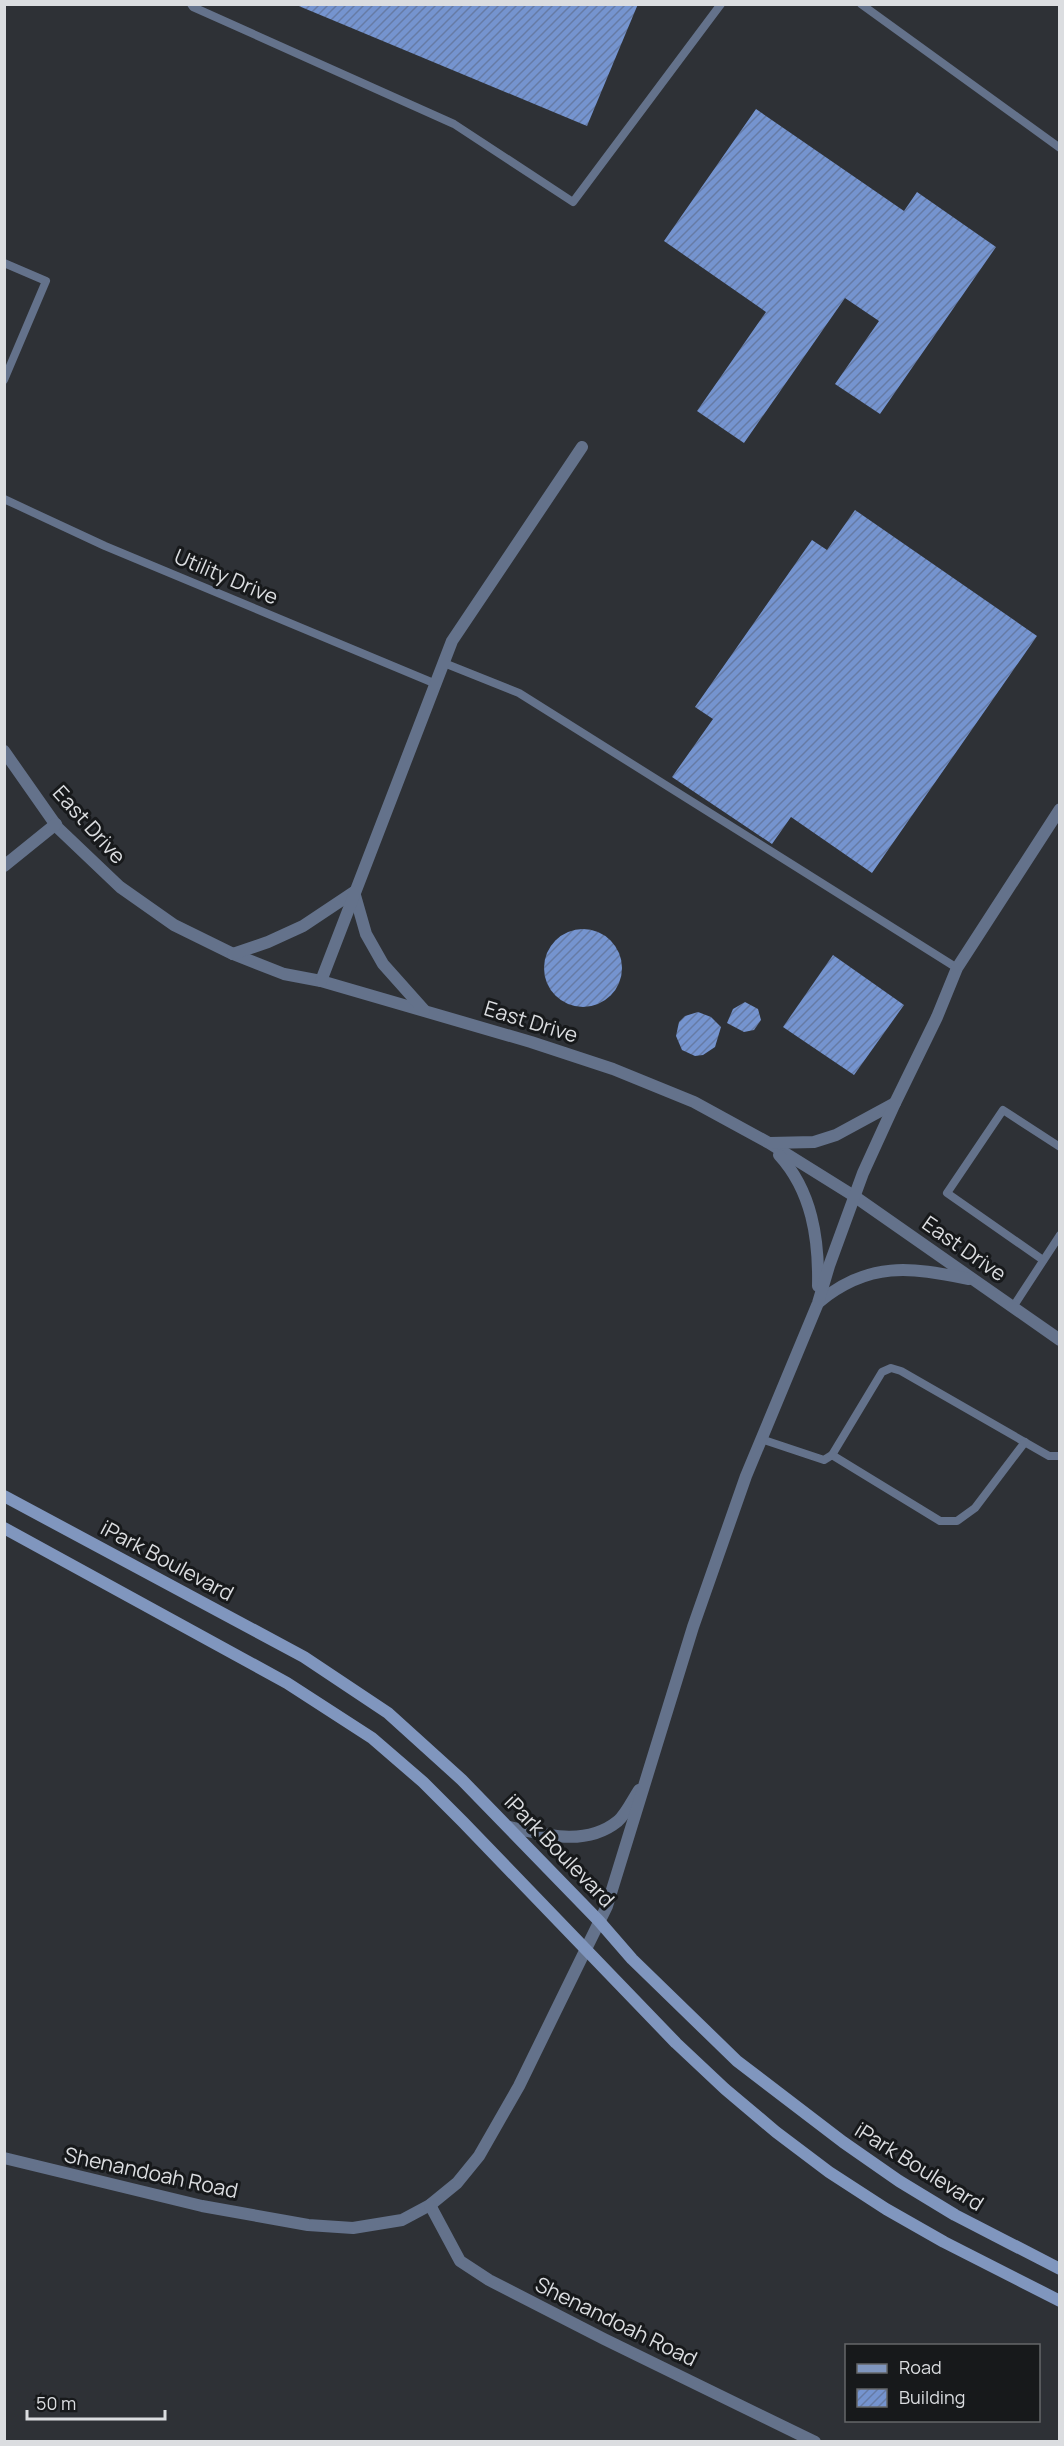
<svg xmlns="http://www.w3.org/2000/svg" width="1064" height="2446" font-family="Manrope,sans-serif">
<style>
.building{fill:url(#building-hatch)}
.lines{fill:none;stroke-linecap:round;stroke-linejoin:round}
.lane{stroke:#64728b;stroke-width:8}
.street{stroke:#64728b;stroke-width:12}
.secondary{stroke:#8096be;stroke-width:12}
.labels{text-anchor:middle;stroke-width:6;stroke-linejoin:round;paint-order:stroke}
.street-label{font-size:21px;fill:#dbdde0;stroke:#17191b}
</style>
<defs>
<pattern id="building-hatch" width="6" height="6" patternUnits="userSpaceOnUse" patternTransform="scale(1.5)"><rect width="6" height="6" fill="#7594cf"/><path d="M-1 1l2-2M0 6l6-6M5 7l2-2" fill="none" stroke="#667ba5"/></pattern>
</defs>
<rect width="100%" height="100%" fill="#2e3136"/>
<g class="building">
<path d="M294 4H638L587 126Z"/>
<path d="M756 109 904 211 917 192 996 247 880 414 835 384 879 321 845 298 744 443 697 411 766 312 664 241Z"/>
<path d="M855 510 1037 636 872 873 791 817 772 844 672 777 713 719 695 707 812 540 827 550Z"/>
<circle cx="583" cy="968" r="39"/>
<path d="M833 955 904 1005 854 1075 783 1027Z"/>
<path d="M745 1002 758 1009 761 1020 754 1030 744 1032 727 1023 733 1009Z"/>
<path d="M698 1012 711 1017 721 1027 715 1047 703 1055 695 1056 682 1050 676 1036 679 1022 685 1016Z"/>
</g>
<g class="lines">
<g class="lane">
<path d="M191 4 193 7 454 124 573 202 721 4"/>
<path d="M861 4 1060 148"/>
<path d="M4 263 46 281 4 380"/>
<path d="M4 499 105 546 436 684"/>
<path d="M444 663 519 693 957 968"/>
<path d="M1043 1260 947 1193 1003 1110 1060 1147"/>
<path d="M1013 1307 1060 1235"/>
<path d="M761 1439 824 1460 832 1455 882 1372 891 1368 901 1371 1049 1456H1060"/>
<path d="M832 1455 940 1521H957L975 1508 1025 1442"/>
</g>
<g class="street">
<path d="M4 751 58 828 120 887 174 925 233 954 284 974 321 981 531 1042 613 1069 694 1102 769 1143 854 1196 1060 1340"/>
<path d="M4 866 56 824"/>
<path d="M233 954 268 942 303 926 354 892 366 934 383 964 424 1010"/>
<path d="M321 981 452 641 582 447"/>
<path d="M770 1143 814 1142 836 1135 895 1103"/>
<path d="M779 1155C812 1191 819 1239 818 1286"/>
<path d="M819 1302C869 1261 910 1267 969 1279"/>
<path d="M510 1827C545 1835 586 1847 618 1821 626 1814 633 1799 639 1790"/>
<path d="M4 2158 202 2206 308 2225 353 2228 402 2220 430 2205 457 2183 479 2156 519 2086 607 1906 693 1627 746 1476 818 1303 829 1266 863 1173 895 1103 937 1017 957 968 1060 809"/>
<path d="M430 2205 460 2261 489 2280 604 2339 815 2442"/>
</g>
<g class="secondary">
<path d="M4 1496 304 1657 388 1713 462 1780 599 1921 632 1959 737 2061 843 2142 899 2181 955 2215 1060 2269"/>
<path d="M4 1528 287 1683 372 1738 423 1782 463 1822 676 2043 725 2089 776 2132 829 2172 886 2209 944 2242 1060 2301"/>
</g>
</g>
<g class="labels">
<g class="street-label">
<text transform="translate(226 577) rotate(23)" y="7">Utility Drive</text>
<text transform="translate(89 825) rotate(48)" y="7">East Drive</text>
<text transform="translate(531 1022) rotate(17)" y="7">East Drive</text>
<text transform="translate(964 1249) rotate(35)" y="7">East Drive</text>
<text transform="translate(167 1561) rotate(28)" y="7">iPark Boulevard</text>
<text transform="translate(559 1851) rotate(46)" y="7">iPark Boulevard</text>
<text transform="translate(919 2167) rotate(32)" y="7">iPark Boulevard</text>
<text transform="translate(151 2173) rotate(12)" y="7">Shenandoah Road</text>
<text transform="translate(616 2322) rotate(26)" y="7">Shenandoah Road</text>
</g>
</g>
<rect width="1064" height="2446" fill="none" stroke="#dbdde0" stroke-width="12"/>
<rect x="845" y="2344" width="195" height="78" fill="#17191b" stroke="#65676a" stroke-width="1.5"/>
<rect x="857" y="2364" width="30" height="9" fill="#8096be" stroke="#65676a" stroke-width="1.5"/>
<text x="899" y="2374" font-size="18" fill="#dbdde0">Road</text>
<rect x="857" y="2389" width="30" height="18" fill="url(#building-hatch)" stroke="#65676a" stroke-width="1.5"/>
<text x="899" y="2404" font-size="18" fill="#dbdde0">Building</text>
<path d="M27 2410v9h138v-9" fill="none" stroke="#dbdde0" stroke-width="3"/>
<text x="36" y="2410" font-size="18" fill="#dbdde0" stroke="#17191b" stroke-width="4.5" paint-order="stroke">50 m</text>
</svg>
